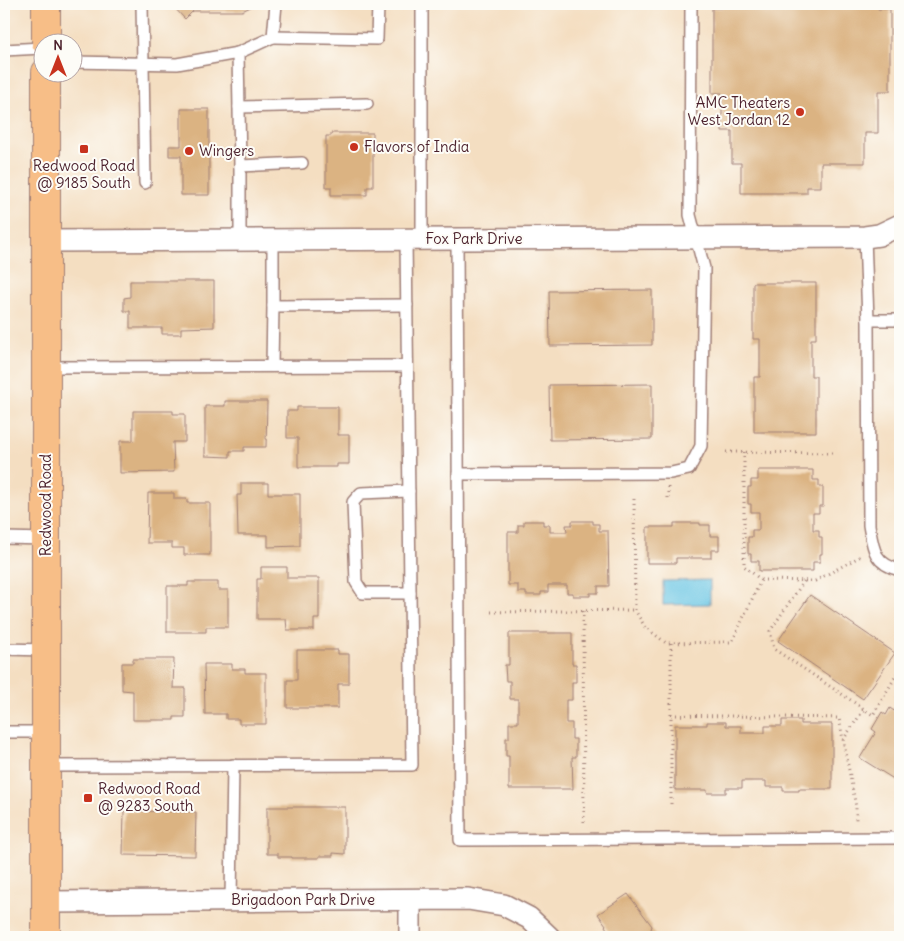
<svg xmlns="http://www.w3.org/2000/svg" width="904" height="941" font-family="Delius,sans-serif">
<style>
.water{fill:#65c4e4;stroke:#587288}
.building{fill:#dbb382}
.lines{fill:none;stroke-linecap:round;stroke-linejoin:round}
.lane-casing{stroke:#9f7e76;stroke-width:14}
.street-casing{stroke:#9f7e76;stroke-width:24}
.primary-casing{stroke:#9f7e76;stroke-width:30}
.path{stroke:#9f7e76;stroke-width:3;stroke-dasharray:1 4;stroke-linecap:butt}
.lane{stroke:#fff;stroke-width:11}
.street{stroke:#fff;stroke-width:21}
.primary{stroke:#f7be87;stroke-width:28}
.poi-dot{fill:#c8321e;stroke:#fdfcf7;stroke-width:2}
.labels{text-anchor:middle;stroke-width:4;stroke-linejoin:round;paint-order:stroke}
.poi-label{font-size:15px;fill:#4a1f2b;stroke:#fdfcf7;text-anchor:start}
.street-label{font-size:15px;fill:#4a1f2b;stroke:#fdfcf7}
</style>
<rect width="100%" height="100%" fill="#fdfcf7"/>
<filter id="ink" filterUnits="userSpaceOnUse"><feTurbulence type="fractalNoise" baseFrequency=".02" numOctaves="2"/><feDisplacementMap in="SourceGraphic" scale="10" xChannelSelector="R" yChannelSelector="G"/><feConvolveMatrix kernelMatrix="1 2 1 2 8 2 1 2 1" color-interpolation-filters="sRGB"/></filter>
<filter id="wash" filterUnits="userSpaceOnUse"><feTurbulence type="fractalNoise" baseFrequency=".0096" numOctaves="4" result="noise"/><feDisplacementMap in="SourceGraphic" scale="20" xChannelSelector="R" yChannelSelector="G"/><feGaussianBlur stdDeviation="1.12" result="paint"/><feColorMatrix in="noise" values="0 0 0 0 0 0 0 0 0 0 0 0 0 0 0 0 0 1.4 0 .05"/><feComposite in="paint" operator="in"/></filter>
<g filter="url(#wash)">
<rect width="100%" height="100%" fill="#f4dec1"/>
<path class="water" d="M710 580V604L663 605V581Z"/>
<g id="blocks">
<g class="building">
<path d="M171 4H257L242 11H193L185 19Z"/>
<path d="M722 4H878V9H890V91H878V133H865V163H821V187H807V193H741V163H732V131H722V93H712V8H722Z"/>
<path d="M181 109H209V195H181V156H169V146H181Z"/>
<path d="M331 133H373V187H367V195H331V187H326V136H331Z"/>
<path d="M130 281H214V327L181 328V334H162V328H130V311H124V298L130 297Z"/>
<path d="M753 283H816V339H811V376H816V432H754V377H760V339H753Z"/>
<path d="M652 290V345L550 346 549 291Z"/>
<path d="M652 384V439L550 440 549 385Z"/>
<path d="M225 401H267L266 447H244V451H230V457L205 456V406H225Z"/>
<path d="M297 407H338V435H349V464H337V467H298V438H287V411H297Z"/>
<path d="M133 411H173V414H185V442H173L174 472 120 473V441H133Z"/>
<path d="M758 470H813V480H819V487H823V506H819V513H813V530H819V537H822V554H820V562H813V571H759V561H751V554H748V537H752V530H759V512H751V504H748V487H751V480H758Z"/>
<path d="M241 483H268V494H300V546L268 547V535H238L237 495H241Z"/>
<path d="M148 493H174V499H187V503H210V555H184V548H172V543H147Z"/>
<path d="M524 521H543V525H550V532H567L566 525H572V521H593V524H599V531H608L609 586H598V593H590V596H573V593H567V585H548V592H541V595H526V592H518V585H508V532H518V525H524Z"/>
<path d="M674 523H700V525H710V536H719V550H711V558H676V563H647V527H674Z"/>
<path d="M261 567H287V578H319V619H314V630H287L286 619H257V579H261Z"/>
<path d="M188 582H218V590H228V627H206V632H167V586H188Z"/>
<path d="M810 595 895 653 863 699 778 641Z"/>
<path d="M509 633H572V664H576V682H572V700H566V723H572V739H576V757H572L573 789H509V756H506V738H509V723H518V699H510V681H506L505 665H509Z"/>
<path d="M297 650H338V654H349V684H338V708H287V680H297Z"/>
<path d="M133 659H174L173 688H185V717H174V720H133V691L122 690V663H133Z"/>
<path d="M204 664H232V669H245V673H266V724H239V719H226V714H205Z"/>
<path d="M900 701V783L860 758 876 732 872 729 882 712 886 715 890 708 894 711Z"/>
<path d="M782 720H801V724H832V789H799V791H783V787H766V781H742V788H726V793H707V790H675V725H707V722H726V726H741V733H765V726H782Z"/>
<path d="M267 807H345V854L333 853V856H319V858H292V857H278V854H267Z"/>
<path d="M124 811 196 812 195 856 123 855Z"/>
<path d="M628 894 652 926 651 929 658 937H612L605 926 606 925 598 914Z"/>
</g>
</g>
</g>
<g filter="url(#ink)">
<use href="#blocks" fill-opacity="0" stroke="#9f7e76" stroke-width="1"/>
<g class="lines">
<g class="lane-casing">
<g id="lane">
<path d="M142 4 145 183"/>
<path d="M422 4V239"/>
<path d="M273 37 377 39 378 4"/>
<path d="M4 50 42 48"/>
<path d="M238 53 273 37 276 4"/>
<path d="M72 62 177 64 238 53 240 166V240"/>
<path d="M239 107 367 104"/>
<path d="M240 166 302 163"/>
<path d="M865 237 868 320 869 525C873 549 874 564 900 570"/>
<path d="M457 239 460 840 900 838"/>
<path d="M273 240V306"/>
<path d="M868 320H900"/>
<path d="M272 366 273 306 407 305"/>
<path d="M46 367 407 366"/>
<path d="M458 474 671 473 689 469 701 446 704 268 690 215 691 4"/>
<path d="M409 491 361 493 353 502 356 582 363 593H410"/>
<path d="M4 538 46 539"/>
<path d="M4 649 46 650"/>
<path d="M4 732H46"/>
<path d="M46 766 412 765 406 239"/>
<path d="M231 899 233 765"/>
</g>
</g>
<g class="street-casing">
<g id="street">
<path d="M46 241 865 237 879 235 900 225"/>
<path d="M410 900V937"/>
<path d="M46 902 468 899 504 905 529 918 549 937"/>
</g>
</g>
<g class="primary-casing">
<g id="primary">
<path d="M46 4V42"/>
<path d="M46 72V937"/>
</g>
</g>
<g class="path">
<path d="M726 452 836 453"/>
<path d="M744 452V566L761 580 815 581 861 556"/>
<path d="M668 487V499"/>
<path d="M634 499 635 610 645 627 666 643 732 642 761 580"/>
<path d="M804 581 770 631 774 649 873 715 900 669"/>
<path d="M583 611 584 826"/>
<path d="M491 612 635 610"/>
<path d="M671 643V807"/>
<path d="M671 715 839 718 856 807V823"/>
<path d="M843 740 864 709"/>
</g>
<use href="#lane" class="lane"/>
<use href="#street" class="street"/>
<use href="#primary" class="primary"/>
</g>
</g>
<g class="poi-dot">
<circle cx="800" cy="112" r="5"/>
<circle cx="354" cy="147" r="5"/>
<rect x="79" y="144" width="10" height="10" rx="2.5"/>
<circle cx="189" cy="151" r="5"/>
<rect x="83" y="793" width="10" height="10" rx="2.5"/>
</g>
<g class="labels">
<g class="poi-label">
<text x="790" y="108" text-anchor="end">AMC Theaters<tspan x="790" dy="17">West Jordan 12</tspan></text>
<text x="364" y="152">Flavors of India</text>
<text x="199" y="156">Wingers</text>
<text x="84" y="171" text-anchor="middle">Redwood Road<tspan x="84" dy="17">@ 9185 South</tspan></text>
<text x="98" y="794">Redwood Road<tspan x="98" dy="17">@ 9283 South</tspan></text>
</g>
<g class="street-label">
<text x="474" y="244">Fox Park Drive</text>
<text transform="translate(46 505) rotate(-90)" y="5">Redwood Road</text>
<text x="303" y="905">Brigadoon Park Drive</text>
</g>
</g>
<rect width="904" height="941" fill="none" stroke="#fdfcf7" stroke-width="20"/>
<g transform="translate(58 58)"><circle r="24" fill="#fdfcf7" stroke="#b5a4a5"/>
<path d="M0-4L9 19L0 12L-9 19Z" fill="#c8321e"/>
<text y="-8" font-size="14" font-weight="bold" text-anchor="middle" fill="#4a1f2b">N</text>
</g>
</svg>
